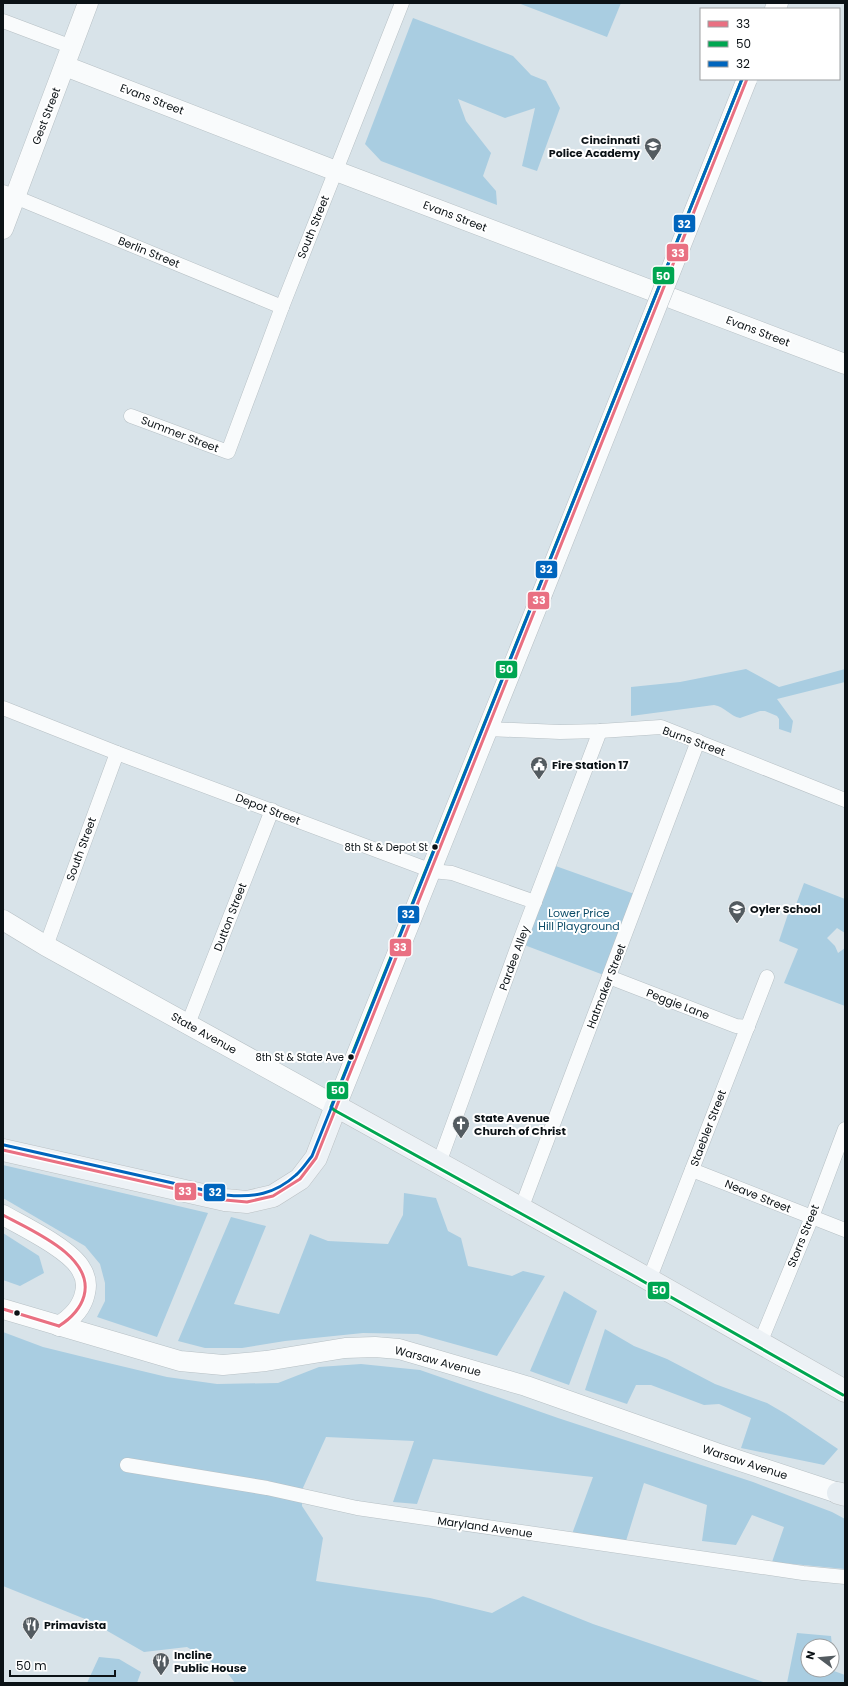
<svg xmlns="http://www.w3.org/2000/svg" width="848" height="1686" font-family="Poppins,sans-serif">
<style>
.green{fill:#a9cde1}
.lines{fill:none;stroke-linecap:round;stroke-linejoin:round}
.street-casing{stroke:#b7c0c5;stroke-width:15}
.secondary-casing{stroke:#b7c0c5;stroke-width:21}
.primary-casing{stroke:#bbc1c4;stroke-width:23}
.highway-casing{stroke:#bbc1c4;stroke-width:23}
.street{stroke:#f9fbfc;stroke-width:14}
.secondary{stroke:#f9fbfc;stroke-width:20}
.primary{stroke:#edf2f6;stroke-width:22}
.highway{stroke:#e6edf2;stroke-width:22}
.secondary-bridge-casing{stroke:#b7c0c5;stroke-width:21;stroke-linecap:butt}
.secondary-bridge{stroke:#f9fbfc;stroke-width:20}
.bus-1-casing{stroke:#fff;stroke-width:6}
.bus-2-casing{stroke:#fff;stroke-width:6}
.bus-3-casing{stroke:#fff;stroke-width:6}
.bus-1{stroke:#e97082;stroke-width:3}
.bus-2{stroke:#00a651;stroke-width:3}
.bus-3{stroke:#0065bd;stroke-width:3}
.bus-dot{fill:#0b1216;stroke:#fff;stroke-width:1.5}
.labels{text-anchor:middle;stroke-width:4;stroke-linejoin:round;paint-order:stroke}
.bus-label{font-size:10px;fill:#0b1216;stroke:#fff;text-anchor:end}
.street-label{font-size:11px;fill:#0b1216;stroke:#fff}
.poi-label{font-size:11px;font-weight:bold;fill:#0b1216;stroke:#fff;text-anchor:start}
.park-label{font-size:11px;fill:#0d4c68;stroke:#fff}
.line-badge{stroke:#fff;stroke-width:1.5}
.badge-label{font-size:11px;text-anchor:middle;font-weight:bold;fill:#fff}
</style>
<rect width="100%" height="100%" fill="#d8e3e9"/>
<g class="green">
<path d="M518 3H621L607 37Z"/>
<path d="M413 18 513 56 531 75 546 81 560 108 537 171 522 166 535 108 505 118 458 99 466 121 491 153 483 176 496 191 497 205 381 161 365 144Z"/>
<path d="M746 669 779 687 845 669V682L777 699 793 721 791 733 779 729V719L777 716 765 711H760L740 718C730 716 725 707 714 705L631 716V687L680 682Z"/>
<path d="M550 864 640 896 609 977 519 943Z"/>
<path d="M804 883 845 899V933L837 928 827 938 835 946 838 953 845 948V1006L784 983 798 949 779 941 790 908 794 910Z"/>
<path d="M3 1165 208 1213 157 1337 97 1317 105 1301V1283L100 1264 85 1246 3 1198Z"/>
<path d="M404 1193 436 1198 448 1231 461 1238 468 1266 512 1276 523 1271 545 1276 497 1356 418 1334 363 1333 285 1341 242 1348H205L178 1341 231 1217 266 1226 234 1304 279 1314 310 1234 328 1241 388 1244 403 1215Z"/>
<path d="M3 1233 39 1256 44 1273 20 1286 3 1280Z"/>
<path d="M564 1291 597 1311 569 1385 530 1371Z"/>
<path d="M605 1329 634 1346 667 1359 715 1384 767 1403 786 1414 838 1449 824 1465 741 1448 751 1418 719 1404 704 1405 651 1385H636L627 1404 585 1390Z"/>
<path d="M3 1332 43 1347 100 1361 167 1377 217 1384 278 1383 319 1367 361 1364 420 1370 558 1418 753 1482 832 1512 845 1519V1569L772 1562 784 1527 752 1515 736 1545 702 1541 707 1505 644 1483 626 1541 572 1534 593 1477 433 1459 417 1504 393 1502 414 1441 326 1437 302 1490V1506L323 1538 316 1581 430 1598 492 1613 523 1596 593 1624 766 1683H235L226 1671 187 1647 144 1652 90 1621 3 1586Z"/>
<path d="M797 1633 831 1636 832 1646H808V1670H832V1651L834 1671 845 1675V1683H787Z"/>
<path d="M99 1657 119 1659 141 1672 137 1683H87Z"/>
</g>
<g class="lines">
<g class="street-casing">
<g id="street">
<path d="M3 21 72 47"/>
<path d="M3 192 282 307"/>
<path d="M131 416 228 452 282 307 402 3"/>
<path d="M3 708 117 753 432 871 452 873 535 902"/>
<path d="M487 729 560 732 600 731 661 727 845 800"/>
<path d="M46 946 117 753"/>
<path d="M609 977 736 1026 748 1027"/>
<path d="M188 1024 272 810"/>
<path d="M439 1163 519 943 600 731"/>
<path d="M692 1170 845 1230"/>
<path d="M521 1209 698 741"/>
<path d="M649 1280 767 977"/>
<path d="M760 1343 812 1217 845 1129"/>
<path d="M127 1465 267 1488 357 1508 803 1573 845 1577"/>
</g>
</g>
<g class="secondary-casing">
<g id="secondary">
<path d="M775 9 778 3"/>
<path d="M65 66 336 171 845 364"/>
<path d="M3 229 88 3"/>
<path d="M3 920 46 946 336 1106 542 594"/>
<path d="M3 1215C24 1227 70 1249 81 1269 86 1277 87 1285 85 1293 82 1308 72 1318 59 1326"/>
<path d="M3 1309 180 1361 223 1365 266 1361 345 1348 375 1347 399 1349 526 1386 716 1453 838 1493"/>
</g>
</g>
<g class="primary-casing">
<path id="primary" d="M3 1150 225 1200 247 1202 273 1196 300 1179 316 1158 336 1106 634 1271 845 1391"/>
</g>
<g class="highway-casing">
<path id="highway" d="M838 1493 845 1495"/>
</g>
<use href="#street" class="street"/>
<use href="#secondary" class="secondary"/>
<use href="#primary" class="primary"/>
<use href="#highway" class="highway"/>
<g class="secondary-bridge-casing">
<path id="secondary-bridge" d="M542 594 747 79"/>
</g>
<use href="#secondary-bridge" class="secondary-bridge"/>
<g class="bus-1-casing">
<g id="bus-1">
<path d="M3 1150 225 1200 247 1202 273 1196 300 1179 316 1158 747 79"/>
<path d="M3 1215C30 1230 95 1256 84 1296 80 1310 70 1319 59 1326"/>
<path d="M3 1309 59 1326"/>
</g>
</g>
<g class="bus-2-casing">
<path id="bus-2" d="M742 79 331 1107 334 1110 632 1275 843 1395"/>
</g>
<g class="bus-3-casing">
<path id="bus-3" d="M4 1145 226 1195C253 1198 275 1194 296 1175 302 1170 307 1162 312 1156L742 79"/>
</g>
<use href="#bus-1" class="bus-1"/>
<use href="#bus-2" class="bus-2"/>
<use href="#bus-3" class="bus-3"/>
</g>
<defs>
<g id="university-pin" transform="scale(0.9)"><path d="M0 17L-7.5 6A9.5 9.5 0 1 1 7.5 6Z" fill="#535b60" stroke="#fff"/><path d="M0-5L7-2L0 1L-7-2ZM-4 1L0 2.5L4 1V4Q0 6-4 4Z" fill="#fff"/></g>
<g id="civic-pin" transform="scale(0.9)"><path d="M0 17L-7.5 6A9.5 9.5 0 1 1 7.5 6Z" fill="#535b60" stroke="#fff"/><path d="M-.6-6.5H3V-4.5H.6V-3L4-1V1h2V6H-6V1h2V-1L-.6-3ZM-1.2 2.5V6h2.4V2.5Z" fill="#fff"/></g>
<g id="school-pin" transform="scale(0.9)"><path d="M0 17L-7.5 6A9.5 9.5 0 1 1 7.5 6Z" fill="#535b60" stroke="#fff"/><path d="M0-5L7-2L0 1L-7-2ZM-4 1L0 2.5L4 1V4Q0 6-4 4Z" fill="#fff"/></g>
<g id="church-pin" transform="scale(0.9)"><path d="M0 17L-7.5 6A9.5 9.5 0 1 1 7.5 6Z" fill="#535b60" stroke="#fff"/><path d="M-1.2-6h2.4v3.5h3.3v2.4h-3.3V6h-2.4V-.1h-3.3v-2.4h3.3Z" fill="#fff"/></g>
<g id="restaurant-pin" transform="scale(0.9)"><path d="M0 17L-7.5 6A9.5 9.5 0 1 1 7.5 6Z" fill="#535b60" stroke="#fff"/><path d="M-5-6h1v4h1v-4h1v4h1v-4h1v5L-1.5 .5V6h-2V.5L-5-1ZM5-6V6H3V1.5H1.5Q1.5-4 5-6Z" fill="#fff"/></g>
</defs>
<g fill-rule="evenodd">
<use href="#university-pin" x="653" y="146"/>
<use href="#civic-pin" x="539" y="765"/>
<use href="#school-pin" x="737" y="909"/>
<use href="#church-pin" x="461" y="1124"/>
<use href="#restaurant-pin" x="31" y="1625"/>
<use href="#restaurant-pin" x="161" y="1661"/>
</g>
<g class="bus-dot">
<circle cx="435" cy="847" r="3.5"/>
<circle cx="351" cy="1057" r="3.5"/>
<circle cx="17" cy="1313" r="3.5"/>
</g>
<g class="labels">
<g class="bus-label">
<text x="428" y="851">8th St &amp; Depot St</text>
<text x="344" y="1061">8th St &amp; State Ave</text>
</g>
<g class="street-label">
<text transform="translate(152 99) rotate(21)" y="4">Evans Street</text>
<text transform="translate(46 116) rotate(-69)" y="4">Gest Street</text>
<text transform="translate(455 216) rotate(21)" y="4">Evans Street</text>
<text transform="translate(313 227) rotate(-68)" y="4">South Street</text>
<text transform="translate(149 252) rotate(22)" y="4">Berlin Street</text>
<text transform="translate(758 331) rotate(21)" y="4">Evans Street</text>
<text transform="translate(180 434) rotate(21)" y="4">Summer Street</text>
<text transform="translate(694 741) rotate(20)" y="4">Burns Street</text>
<text transform="translate(268 809) rotate(21)" y="4">Depot Street</text>
<text transform="translate(81 849) rotate(-70)" y="4">South Street</text>
<text transform="translate(230 917) rotate(-69)" y="4">Dutton Street</text>
<text transform="translate(514 958) rotate(-70)" y="4">Pardee Alley</text>
<text transform="translate(606 986) rotate(-69)" y="4">Hatmaker Street</text>
<text transform="translate(678 1004) rotate(21)" y="4">Peggie Lane</text>
<text transform="translate(204 1033) rotate(29)" y="4">State Avenue</text>
<text transform="translate(708 1128) rotate(-69)" y="4">Staebler Street</text>
<text transform="translate(758 1196) rotate(22)" y="4">Neave Street</text>
<text transform="translate(803 1236) rotate(-68)" y="4">Storrs Street</text>
<text transform="translate(438 1361) rotate(15)" y="4">Warsaw Avenue</text>
<text transform="translate(745 1462) rotate(18)" y="4">Warsaw Avenue</text>
<text transform="translate(485 1527) rotate(8)" y="4">Maryland Avenue</text>
</g>
<g class="poi-label">
<text x="640" y="144" text-anchor="end">Cincinnati<tspan x="640" dy="13">Police Academy</tspan></text>
<text x="552" y="769">Fire Station 17</text>
<text x="750" y="913">Oyler School</text>
<text x="474" y="1122">State Avenue<tspan x="474" dy="13">Church of Christ</tspan></text>
<text x="44" y="1629">Primavista</text>
<text x="174" y="1659">Incline<tspan x="174" dy="13">Public House</tspan></text>
</g>
<g class="park-label">
<text x="579" y="917">Lower Price<tspan x="579" dy="13">Hill Playground</tspan></text>
</g>
</g>
<g class="line-badge">
<rect x="673" y="214" width="23" height="19" rx="4" fill="#0065bd"/>
<rect x="666" y="243" width="23" height="19" rx="4" fill="#e97082"/>
<rect x="652" y="266" width="23" height="19" rx="4" fill="#00a651"/>
<rect x="535" y="560" width="23" height="19" rx="4" fill="#0065bd"/>
<rect x="527" y="591" width="23" height="19" rx="4" fill="#e97082"/>
<rect x="495" y="660" width="23" height="19" rx="4" fill="#00a651"/>
<rect x="397" y="905" width="23" height="19" rx="4" fill="#0065bd"/>
<rect x="389" y="938" width="23" height="19" rx="4" fill="#e97082"/>
<rect x="326" y="1081" width="23" height="19" rx="4" fill="#00a651"/>
<rect x="174" y="1182" width="23" height="19" rx="4" fill="#e97082"/>
<rect x="203" y="1183" width="23" height="19" rx="4" fill="#0065bd"/>
<rect x="647" y="1281" width="23" height="19" rx="4" fill="#00a651"/>
</g>
<g class="badge-label">
<text x="684" y="228">32</text>
<text x="678" y="257">33</text>
<text x="663" y="280">50</text>
<text x="546" y="573">32</text>
<text x="539" y="604">33</text>
<text x="506" y="673">50</text>
<text x="408" y="918">32</text>
<text x="400" y="951">33</text>
<text x="338" y="1094">50</text>
<text x="185" y="1195">33</text>
<text x="215" y="1196">32</text>
<text x="659" y="1294">50</text>
</g>
<rect width="848" height="1686" fill="none" stroke="#0b1216" stroke-width="8"/>
<rect x="700" y="8" width="140" height="72" fill="#ffffff" stroke="#9da0a2"/>
<rect x="708" y="21" width="20" height="6" fill="#e97082" stroke="#9da0a2"/>
<text x="736" y="28" font-size="12" fill="#0b1216">33</text>
<rect x="708" y="41" width="20" height="6" fill="#00a651" stroke="#9da0a2"/>
<text x="736" y="48" font-size="12" fill="#0b1216">50</text>
<rect x="708" y="61" width="20" height="6" fill="#0065bd" stroke="#9da0a2"/>
<text x="736" y="68" font-size="12" fill="#0b1216">32</text>
<g transform="translate(820 1658) rotate(286)"><circle r="19" fill="#ffffff" stroke="#9da0a2"/>
<path d="M0-3L7 15L0 10L-7 15Z" fill="#535b60"/>
<text y="-6" font-size="11" font-weight="bold" text-anchor="middle" fill="#0b1216">N</text>
</g>
<path d="M10 1670v6h105v-6" fill="none" stroke="#0b1216" stroke-width="2"/>
<text x="16" y="1670" font-size="12" fill="#0b1216" stroke="#ffffff" stroke-width="3" paint-order="stroke">50 m</text>
</svg>
